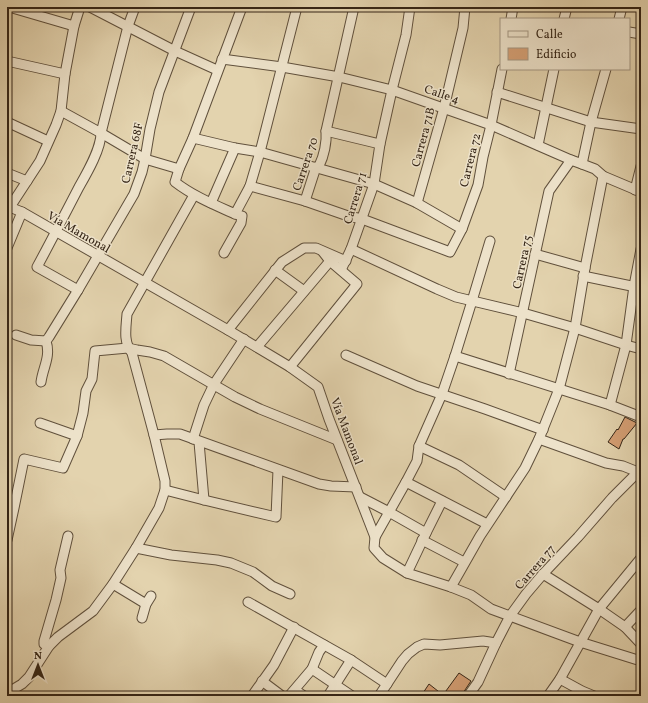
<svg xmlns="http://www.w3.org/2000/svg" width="648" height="703" font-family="Vollkorn,serif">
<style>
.building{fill:#d59f74;stroke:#352516}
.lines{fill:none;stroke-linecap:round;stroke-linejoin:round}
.street-casing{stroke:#60503c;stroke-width:11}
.street{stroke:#ede2ca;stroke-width:9}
.labels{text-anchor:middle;stroke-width:3;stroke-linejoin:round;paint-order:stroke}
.street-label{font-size:12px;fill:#352516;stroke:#ede2ca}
</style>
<rect width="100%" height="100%" fill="#e3d3ae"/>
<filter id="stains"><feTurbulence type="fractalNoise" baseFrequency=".005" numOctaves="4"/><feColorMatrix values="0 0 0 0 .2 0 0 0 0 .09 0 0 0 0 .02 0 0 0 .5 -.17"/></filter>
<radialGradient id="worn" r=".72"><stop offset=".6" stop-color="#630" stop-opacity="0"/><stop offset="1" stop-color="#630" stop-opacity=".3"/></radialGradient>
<g class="building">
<path d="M625 417 637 423 624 439H623L619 449 608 442 617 429 618 430Z"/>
<path d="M459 673 471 681 461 696H421L429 684 443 695Z"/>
</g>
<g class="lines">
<g class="street-casing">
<g id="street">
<path d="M9 7 74 26"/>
<path d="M90 7 175 51 217 70"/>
<path d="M511 19 513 7"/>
<path d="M564 19 567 7"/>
<path d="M619 19 622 7"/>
<path d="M629 32 641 34"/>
<path d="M222 59 282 67 339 77 392 90 491 125 571 160 582 164 595 169 603 176 641 192"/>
<path d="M7 61 65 74"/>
<path d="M497 92 591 122 641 129"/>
<path d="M61 111 101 133 145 159 179 169"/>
<path d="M7 122 48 141"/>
<path d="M326 131 380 144"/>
<path d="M193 138 235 148 260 152 374 184 417 203 462 229"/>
<path d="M538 145 554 69"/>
<path d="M582 164 591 122 606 69"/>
<path d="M7 173 27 181"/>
<path d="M250 186 305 201 348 216 362 219 450 252 462 229 478 185 483 157 491 125 502 69"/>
<path d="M635 190 641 166"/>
<path d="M305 201 316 167 319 166C324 156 327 142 326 131L354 7"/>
<path d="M211 203 235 148"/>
<path d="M417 203 444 108 463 28 465 7"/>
<path d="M7 206 22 212 228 330 290 367 318 387 329 419 375 537 374 548 383 558 407 573 451 587 471 595 491 609 580 642 641 661"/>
<path d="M10 207 40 161 56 125 61 111 65 74 74 26 80 7"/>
<path d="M235 214 250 186 260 152 297 7"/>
<path d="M7 248 22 212"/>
<path d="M351 249 437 289 456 297 523 313 575 328 626 345 641 349"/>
<path d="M224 253 241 223 242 216 235 214C215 205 193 196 175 182L179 169 193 138 242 7"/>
<path d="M535 254 585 268"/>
<path d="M275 270 304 291"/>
<path d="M341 270 351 249 374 184 380 144 392 90 406 35 410 7"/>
<path d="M583 276 641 288"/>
<path d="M78 290 37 267C51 241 65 214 79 187 87 173 101 149 101 133L128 26 135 7"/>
<path d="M228 330 282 262 304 248H316L346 261"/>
<path d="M16 335 31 340 46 341"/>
<path d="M257 347 330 261"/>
<path d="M346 355 417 386 485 409 543 430"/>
<path d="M455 356 610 405 641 417"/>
<path d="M290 367 357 284 330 261 323 252"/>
<path d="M509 374 549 191 571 160"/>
<path d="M41 382C43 367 51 357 46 341L49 337 78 290 134 194 142 172 145 159 150 129 159 92 191 7"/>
<path d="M610 405 626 345 634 286 641 249"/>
<path d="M40 423 77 436"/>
<path d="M154 435 167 434H180L319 484 331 486 356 487"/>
<path d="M193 439 204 405 214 384 244 339"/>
<path d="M539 439 606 463 623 466 638 472"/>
<path d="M199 442 204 500"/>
<path d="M419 446 459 465 506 497"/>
<path d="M406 482 487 524"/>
<path d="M165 490 204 500 276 517 278 470"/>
<path d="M360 497 389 512 426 533"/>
<path d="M375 537 406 482 417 461 419 446 442 394 455 356 472 301 490 241"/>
<path d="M7 540 14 508 24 459 63 468 77 436 83 413 86 391 92 379 95 351 128 348 137 350 150 352 164 356 235 397 260 409 337 440"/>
<path d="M422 540 464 562"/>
<path d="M136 548 171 555 217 560 231 563 253 572 272 586 290 594"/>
<path d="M407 573 426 533 442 501"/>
<path d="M543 574 599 609 625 627 641 644"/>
<path d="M113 584 146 604"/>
<path d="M451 587 480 536 525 468 539 439 559 389 575 328 585 268 603 176"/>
<path d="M248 602 351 660 387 684"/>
<path d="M142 618 146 604 151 596"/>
<path d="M625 627 641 610"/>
<path d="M49 646 44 644V641L56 600 61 578 60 570 68 536"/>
<path d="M312 669 352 696"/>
<path d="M560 679 582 691 594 696"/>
<path d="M262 681 282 696"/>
<path d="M295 690 304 696"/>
<path d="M7 693 22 684 29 677 49 646 58 637 93 611 113 584 136 548 159 508 165 490V481L154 435 132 353C123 342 126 328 127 314L194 195"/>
<path d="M252 696 274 665 294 627"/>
<path d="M289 696 312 669 319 652 324 645"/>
<path d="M328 696 351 660"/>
<path d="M379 696 402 661 408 654 417 647 424 644 440 645 483 641 496 643"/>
<path d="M468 696 478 682 496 643 510 616 526 594 543 574 578 537 612 498 641 469"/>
<path d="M548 696 560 679 599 609 641 558"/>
</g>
</g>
<use href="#street" class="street"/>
</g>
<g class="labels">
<g class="street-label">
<text transform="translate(442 94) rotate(19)" y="4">Calle 4</text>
<text transform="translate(423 137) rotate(-75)" y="4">Carrera 71B</text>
<text transform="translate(132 153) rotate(-77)" y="4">Carrera 68F</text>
<text transform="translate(470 160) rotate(-76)" y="4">Carrera 72</text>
<text transform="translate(305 164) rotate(-71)" y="4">Carrera 70</text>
<text transform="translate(355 198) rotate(-73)" y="4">Carrera 71</text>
<text transform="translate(79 232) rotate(30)" y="4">Vía Mamonal</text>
<text transform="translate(522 262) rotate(-78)" y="4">Carrera 75</text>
<text transform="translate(347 431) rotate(69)" y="4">Vía Mamonal</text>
<text transform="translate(535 567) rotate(-49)" y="4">Carrera 77</text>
</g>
</g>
<rect width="648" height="703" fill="none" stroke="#e3d3ae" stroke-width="24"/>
<rect x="8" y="8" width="632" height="687" fill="none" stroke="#352516" stroke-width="2"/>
<rect x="12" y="12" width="624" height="679" fill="none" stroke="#352516"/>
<rect x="500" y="18" width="130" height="52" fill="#ede2ca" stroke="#a39682"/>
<rect x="508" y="31" width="20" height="6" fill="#ede2ca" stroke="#a39682"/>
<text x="536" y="38" font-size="12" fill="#352516">Calle</text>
<rect x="508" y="48" width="20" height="12" fill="#d59f74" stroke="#a39682"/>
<text x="536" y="58" font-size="12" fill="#352516">Edificio</text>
<g transform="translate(38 665)" stroke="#ede2ca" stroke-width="3" paint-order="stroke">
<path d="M0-3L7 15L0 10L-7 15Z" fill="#352516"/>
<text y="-6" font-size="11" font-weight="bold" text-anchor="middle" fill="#352516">N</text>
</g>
<rect width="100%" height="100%" filter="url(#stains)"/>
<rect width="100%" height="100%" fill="url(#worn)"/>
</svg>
